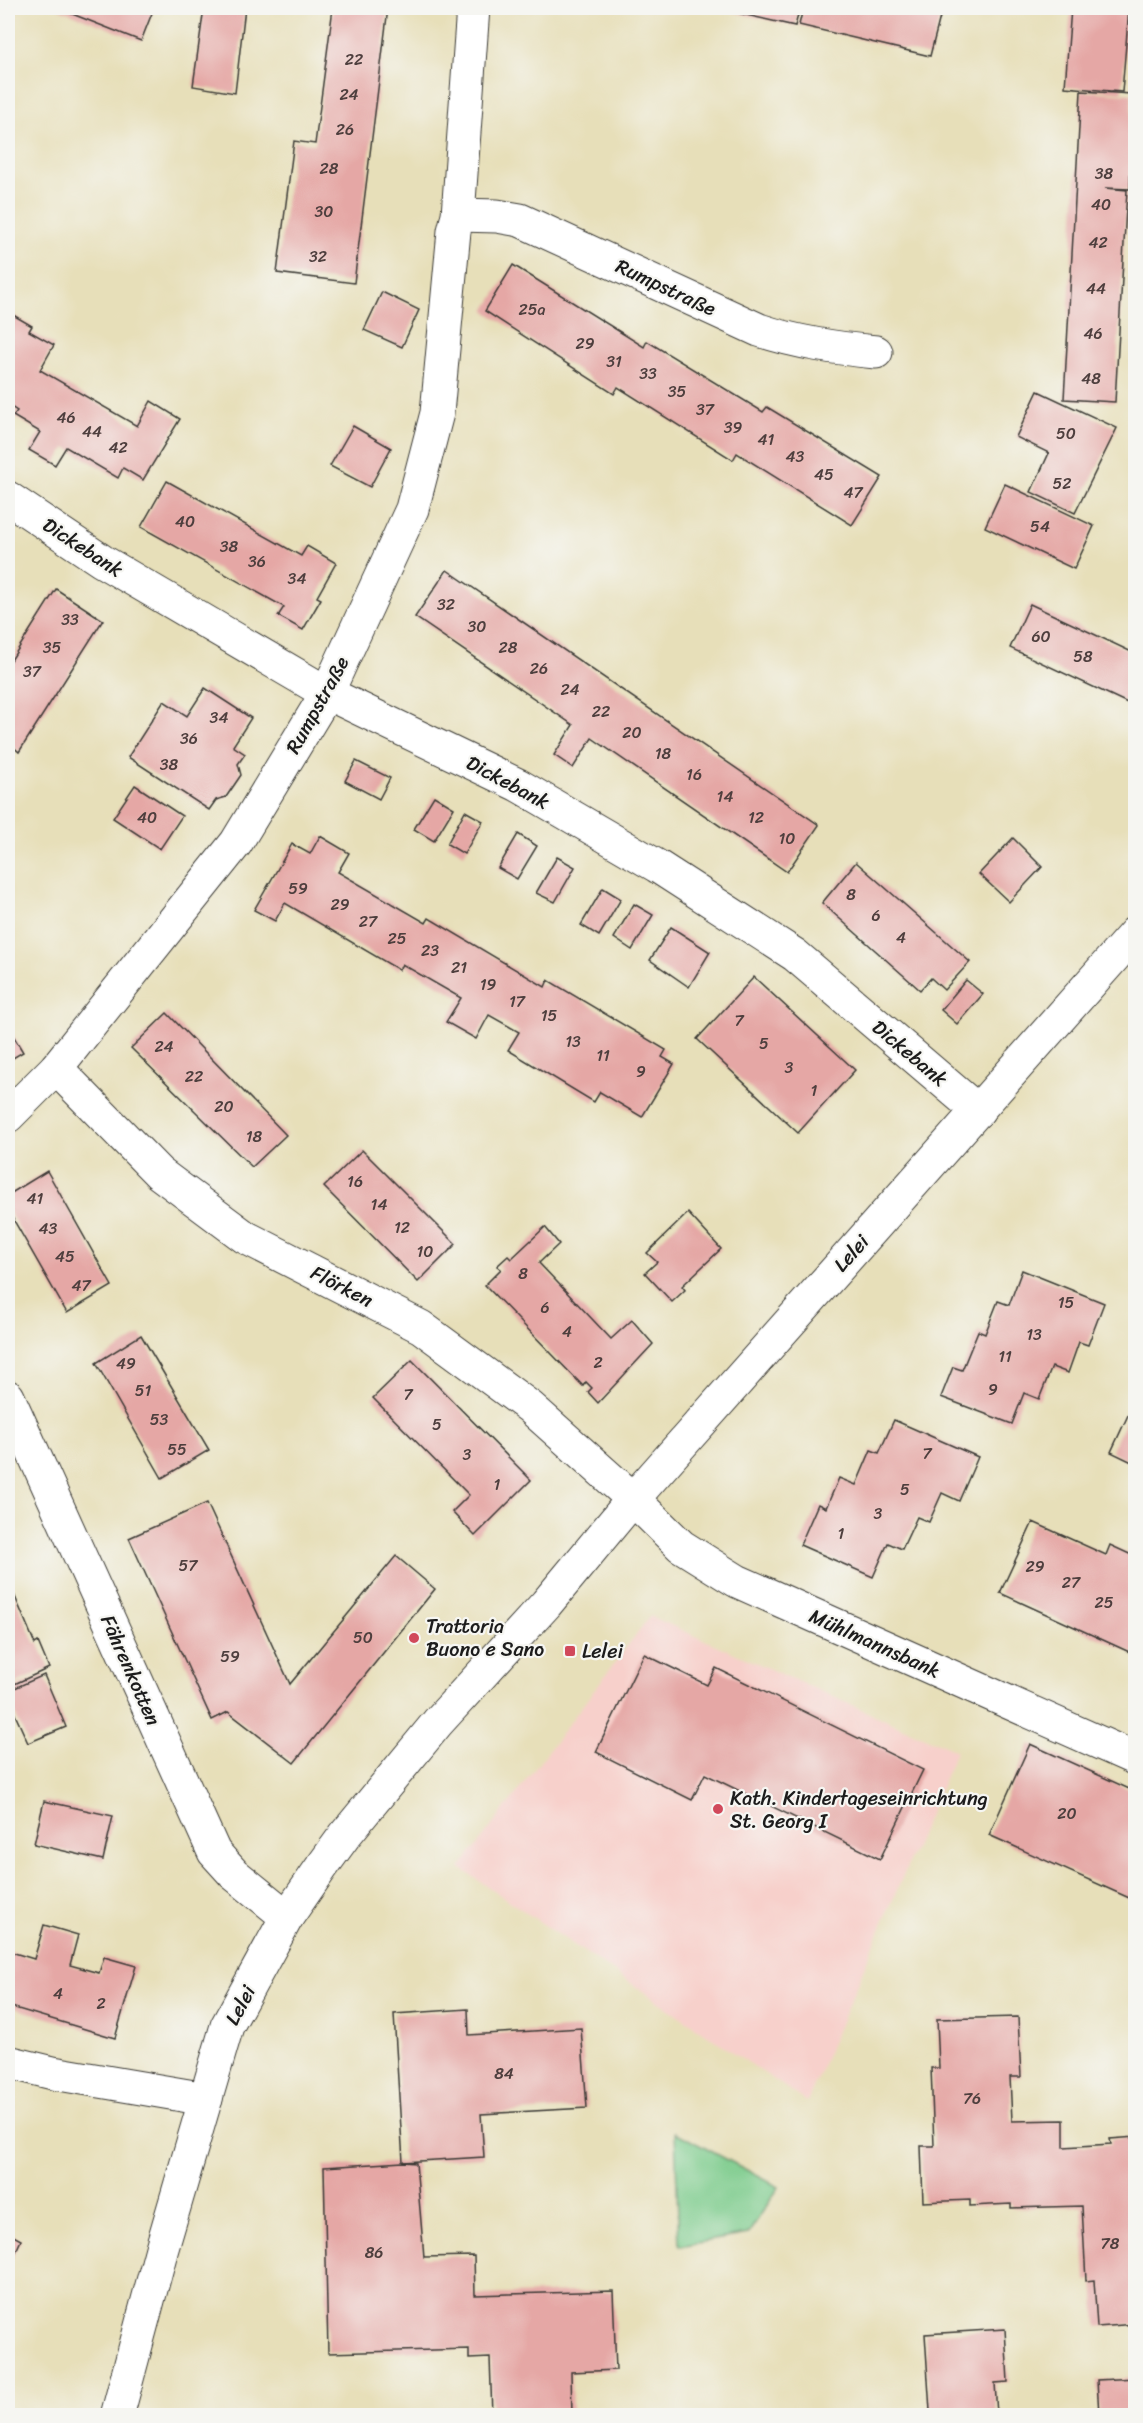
<svg xmlns="http://www.w3.org/2000/svg" width="1143" height="2423" font-family="Sriracha,sans-serif">
<style>
.built{fill:#f7d0cb}
.green{fill:#7bcb8b;stroke:#4c7454;stroke-width:1.5}
.building{fill:#e5a7a5}
.lines{fill:none;stroke-linecap:round;stroke-linejoin:round}
.minor-casing{stroke:#3a3934;stroke-width:35}
.minor{stroke:#fff;stroke-width:33}
.poi-dot{fill:#d1495b;stroke:#f6f6f2;stroke-width:2}
.labels{text-anchor:middle;stroke-width:4.5;stroke-linejoin:round;paint-order:stroke}
.number-label{font-size:16px;fill:#4e3f3e}
.street-label{font-size:20px;fill:#1c1c1c;stroke:#f6f6f2}
.poi-label{font-size:20px;fill:#1c1c1c;stroke:#f6f6f2;text-anchor:start}
</style>
<rect width="100%" height="100%" fill="#f6f6f2"/>
<filter id="ink" filterUnits="userSpaceOnUse"><feTurbulence type="fractalNoise" baseFrequency=".0167" numOctaves="2"/><feDisplacementMap in="SourceGraphic" scale="12" xChannelSelector="R" yChannelSelector="G"/><feConvolveMatrix kernelMatrix="1 2 1 2 8 2 1 2 1" color-interpolation-filters="sRGB"/></filter>
<filter id="wash" filterUnits="userSpaceOnUse"><feTurbulence type="fractalNoise" baseFrequency=".008" numOctaves="4" result="noise"/><feDisplacementMap in="SourceGraphic" scale="24" xChannelSelector="R" yChannelSelector="G"/><feGaussianBlur stdDeviation="1.35" result="paint"/><feColorMatrix in="noise" values="0 0 0 0 0 0 0 0 0 0 0 0 0 0 0 0 0 1.4 0 .05"/><feComposite in="paint" operator="in"/></filter>
<g filter="url(#wash)">
<rect width="100%" height="100%" fill="#e7dfb9"/>
<path class="built" d="M650 1616 956 1751 807 2102 460 1868Z"/>
<path class="green" d="M675 2132 779 2187 748 2234 679 2246Z"/>
<g id="blocks">
<g class="building">
<path d="M57 8H154L141 41Z"/>
<path d="M204 8H245L235 93 193 86Z"/>
<path d="M333 8H388L354 283 277 273 294 141 315 144Z"/>
<path d="M715 8H800L795 26Z"/>
<path d="M803 8H938L942 9 930 56 799 25Z"/>
<path d="M1071 8H1129L1122 92 1065 87Z"/>
<path d="M1081 91 1132 94 1130 189 1105 188 1127 190 1115 402 1064 399Z"/>
<path d="M513 265 644 347 647 341 763 412 767 407 882 477 852 525 737 453 733 460 618 387 614 394 485 311Z"/>
<path d="M382 292 419 310 402 347 364 330Z"/>
<path d="M8 312 32 326 29 331 54 345 40 370 137 426 151 401 180 419 143 480 123 468 118 478 66 447 55 465 29 450 40 432 13 416 17 411 8 405Z"/>
<path d="M1038 391 1117 428 1075 513 1031 492 1049 453 1016 437Z"/>
<path d="M353 426 391 448 370 487 330 466Z"/>
<path d="M167 481 301 556 307 546 336 563 317 597 321 599 303 630 278 616 284 607 141 527Z"/>
<path d="M1005 484 1094 526 1074 569 985 527Z"/>
<path d="M447 570 819 825 787 872 592 738 573 768 554 755 573 725 415 617Z"/>
<path d="M56 589 103 620 19 752 8 742V665Z"/>
<path d="M1030 604 1136 654V707L1010 648Z"/>
<path d="M205 688 251 718 233 746 245 754 238 764 241 775 226 797 216 800 209 810 128 757 164 701 187 716Z"/>
<path d="M356 761 390 778 379 799 345 781Z"/>
<path d="M135 785 182 816 160 849 113 818Z"/>
<path d="M434 796 454 808 434 841 414 829Z"/>
<path d="M465 811 483 821 464 854 447 844Z"/>
<path d="M518 834 537 846 517 879 498 868Z"/>
<path d="M320 836 349 853 338 872 426 923 429 918 545 987 548 980 666 1050 662 1057 674 1064 642 1117 600 1092 594 1102 508 1050 519 1032 489 1015 476 1039 446 1022 461 998 402 964 399 970 285 903 275 921 254 910 292 844 310 854Z"/>
<path d="M1013 838 1042 867 1009 902 979 874Z"/>
<path d="M557 857 575 867 555 902 536 893Z"/>
<path d="M856 862 970 962 944 990 931 978 920 990 822 903Z"/>
<path d="M603 888 621 899 599 936 581 925Z"/>
<path d="M634 904 653 915 632 950 614 938Z"/>
<path d="M671 927 710 952 689 987 650 960Z"/>
<path d="M754 977 855 1070 798 1133 697 1039Z"/>
<path d="M966 980 983 994 957 1024 941 1010Z"/>
<path d="M167 1013 286 1135 252 1167 131 1048Z"/>
<path d="M8 1027 23 1052 8 1061Z"/>
<path d="M362 1150 456 1244 418 1282 324 1187Z"/>
<path d="M47 1171 112 1286 67 1313 8 1210V1195Z"/>
<path d="M688 1213 721 1249 682 1286 685 1290 672 1302 645 1273 657 1262 647 1253Z"/>
<path d="M545 1227 559 1244 539 1263 611 1339 632 1320 653 1344 598 1403 588 1392 592 1388 586 1382 583 1386 485 1285 501 1269 497 1266 508 1256 511 1259Z"/>
<path d="M1022 1270 1104 1303 1088 1345 1079 1342 1068 1373 1052 1367 1039 1399 1024 1393 1012 1424 941 1397 953 1367 962 1370 978 1331 985 1334 998 1301 1009 1305Z"/>
<path d="M141 1335 209 1450 162 1478 96 1363Z"/>
<path d="M412 1360 531 1480 475 1536 452 1512 469 1495 373 1398Z"/>
<path d="M1136 1398V1464L1111 1452Z"/>
<path d="M894 1420 978 1457 959 1501 942 1493 929 1522 917 1517 902 1549 888 1543 873 1577 800 1545 818 1504 826 1508 839 1478 856 1485 871 1450 879 1453Z"/>
<path d="M207 1503 290 1684 396 1556 435 1589 294 1763 228 1712 212 1720 129 1538Z"/>
<path d="M1033 1522 1106 1555 1110 1545 1136 1557V1655L1000 1593Z"/>
<path d="M8 1580 35 1644 38 1642 49 1668 8 1687Z"/>
<path d="M644 1654 707 1685 716 1668 923 1770 880 1859 705 1774 692 1800 596 1752Z"/>
<path d="M44 1675 66 1727 28 1743 8 1699V1691Z"/>
<path d="M1030 1744 1136 1792V1901L989 1835Z"/>
<path d="M44 1801 113 1816 103 1860 34 1844Z"/>
<path d="M44 1925 78 1935 70 1965 99 1973 104 1957 136 1966 115 2038 8 2006V1951L34 1959Z"/>
<path d="M468 2009 469 2035 581 2028 587 2108 481 2114 484 2157 403 2162 394 2014Z"/>
<path d="M1018 2017 1021 2077H1010L1012 2121 1064 2120V2147L1111 2144 1110 2139 1136 2137V2324L1097 2327 1094 2280 1086 2281 1082 2206 1011 2208V2204L970 2206V2200L923 2202 921 2146H934L931 2068H939L937 2019Z"/>
<path d="M403 2162 416 2163 424 2257 474 2256 475 2295 613 2291 616 2370 571 2372 572 2415H492L490 2358 469 2359V2349L328 2353 324 2167Z"/>
<path d="M8 2233 21 2240 8 2269Z"/>
<path d="M1005 2329 1008 2382 995 2383 997 2415H921V2411H930L925 2334Z"/>
<path d="M1136 2378V2415H1099L1097 2380Z"/>
</g>
</g>
</g>
<g filter="url(#ink)">
<use href="#blocks" fill-opacity="0" stroke="#3a3934" stroke-width="1.5"/>
<g class="lines">
<g class="minor-casing">
<g id="minor">
<path d="M458 215 497 216 520 220 759 330C798 343 835 348 876 352"/>
<path d="M8 498 102 561 327 693 518 785 657 866 795 955 978 1111"/>
<path d="M56 1068 159 1173 245 1237 421 1327 530 1407 633 1499 681 1546 737 1581 1136 1759"/>
<path d="M8 1116 56 1068 236 843 327 693 412 509 437 413 454 231 458 215 473 8"/>
<path d="M8 1397 214 1852 234 1874 287 1917"/>
<path d="M8 2062 53 2073 206 2099"/>
<path d="M117 2416 162 2248 227 2026 287 1917 321 1868 345 1835 438 1722 546 1604 633 1499 1136 932"/>
</g>
</g>
<use href="#minor" class="minor"/>
</g>
</g>
<g class="poi-dot">
<circle cx="414" cy="1638" r="6"/>
<rect x="564" y="1645" width="12" height="12" rx="3"/>
<circle cx="718" cy="1809" r="6"/>
</g>
<g class="labels">
<g class="number-label">
<text x="354" y="65">22</text>
<text x="349" y="100">24</text>
<text x="345" y="135">26</text>
<text x="329" y="174">28</text>
<text x="1104" y="179">38</text>
<text x="1101" y="210">40</text>
<text x="324" y="217">30</text>
<text x="1098" y="248">42</text>
<text x="318" y="262">32</text>
<text x="1096" y="294">44</text>
<text x="532" y="315">25a</text>
<text x="1093" y="339">46</text>
<text x="585" y="349">29</text>
<text x="614" y="367">31</text>
<text x="648" y="379">33</text>
<text x="1091" y="384">48</text>
<text x="677" y="397">35</text>
<text x="705" y="415">37</text>
<text x="66" y="423">46</text>
<text x="733" y="433">39</text>
<text x="92" y="437">44</text>
<text x="1066" y="439">50</text>
<text x="766" y="445">41</text>
<text x="118" y="453">42</text>
<text x="795" y="462">43</text>
<text x="824" y="480">45</text>
<text x="1062" y="489">52</text>
<text x="853" y="498">47</text>
<text x="185" y="527">40</text>
<text x="1040" y="532">54</text>
<text x="229" y="552">38</text>
<text x="257" y="567">36</text>
<text x="297" y="584">34</text>
<text x="446" y="610">32</text>
<text x="70" y="625">33</text>
<text x="477" y="632">30</text>
<text x="1041" y="642">60</text>
<text x="52" y="653">35</text>
<text x="508" y="653">28</text>
<text x="1083" y="662">58</text>
<text x="539" y="674">26</text>
<text x="32" y="677">37</text>
<text x="570" y="695">24</text>
<text x="601" y="717">22</text>
<text x="219" y="723">34</text>
<text x="632" y="738">20</text>
<text x="189" y="744">36</text>
<text x="663" y="759">18</text>
<text x="169" y="770">38</text>
<text x="694" y="780">16</text>
<text x="725" y="802">14</text>
<text x="147" y="823">40</text>
<text x="756" y="823">12</text>
<text x="787" y="844">10</text>
<text x="298" y="894">59</text>
<text x="851" y="900">8</text>
<text x="340" y="910">29</text>
<text x="876" y="921">6</text>
<text x="368" y="927">27</text>
<text x="901" y="943">4</text>
<text x="397" y="944">25</text>
<text x="430" y="956">23</text>
<text x="459" y="973">21</text>
<text x="488" y="990">19</text>
<text x="517" y="1007">17</text>
<text x="549" y="1021">15</text>
<text x="739" y="1026">7</text>
<text x="573" y="1047">13</text>
<text x="764" y="1049">5</text>
<text x="164" y="1052">24</text>
<text x="603" y="1061">11</text>
<text x="789" y="1073">3</text>
<text x="641" y="1077">9</text>
<text x="194" y="1082">22</text>
<text x="814" y="1096">1</text>
<text x="224" y="1112">20</text>
<text x="254" y="1142">18</text>
<text x="355" y="1187">16</text>
<text x="35" y="1204">41</text>
<text x="379" y="1210">14</text>
<text x="402" y="1233">12</text>
<text x="48" y="1234">43</text>
<text x="425" y="1257">10</text>
<text x="65" y="1262">45</text>
<text x="523" y="1279">8</text>
<text x="81" y="1291">47</text>
<text x="1066" y="1308">15</text>
<text x="545" y="1313">6</text>
<text x="567" y="1337">4</text>
<text x="1034" y="1340">13</text>
<text x="1005" y="1362">11</text>
<text x="598" y="1368">2</text>
<text x="126" y="1369">49</text>
<text x="993" y="1395">9</text>
<text x="143" y="1396">51</text>
<text x="408" y="1400">7</text>
<text x="159" y="1425">53</text>
<text x="437" y="1430">5</text>
<text x="177" y="1455">55</text>
<text x="927" y="1459">7</text>
<text x="467" y="1460">3</text>
<text x="497" y="1490">1</text>
<text x="905" y="1495">5</text>
<text x="878" y="1519">3</text>
<text x="841" y="1539">1</text>
<text x="188" y="1571">57</text>
<text x="1035" y="1572">29</text>
<text x="1071" y="1588">27</text>
<text x="1104" y="1608">25</text>
<text x="363" y="1643">50</text>
<text x="230" y="1662">59</text>
<text x="1067" y="1819">20</text>
<text x="58" y="1999">4</text>
<text x="101" y="2009">2</text>
<text x="504" y="2079">84</text>
<text x="972" y="2104">76</text>
<text x="1110" y="2249">78</text>
<text x="374" y="2258">86</text>
</g>
<g class="street-label">
<text transform="translate(666 287) rotate(25)" y="7">Rumpstraße</text>
<text transform="translate(83 547) rotate(33)" y="7">Dickebank</text>
<text transform="translate(317 705) rotate(-61)" y="7">Rumpstraße</text>
<text transform="translate(508 782) rotate(28)" y="7">Dickebank</text>
<text transform="translate(910 1053) rotate(40)" y="7">Dickebank</text>
<text transform="translate(851 1253) rotate(-48)" y="7">Lelei</text>
<text transform="translate(342 1286) rotate(27)" y="7">Flörken</text>
<text transform="translate(875 1643) rotate(24)" y="7">Mühlmannsbank</text>
<text transform="translate(131 1670) rotate(66)" y="7">Fährenkotten</text>
<text transform="translate(240 2005) rotate(-62)" y="7">Lelei</text>
</g>
<g class="poi-label">
<text x="426" y="1633">Trattoria<tspan x="426" dy="23">Buono e Sano</tspan></text>
<text x="582" y="1658">Lelei</text>
<text x="730" y="1805">Kath. Kindertageseinrichtung<tspan x="730" dy="23">St. Georg I</tspan></text>
</g>
</g>
<rect width="1143" height="2423" fill="none" stroke="#f6f6f2" stroke-width="30"/>
</svg>
